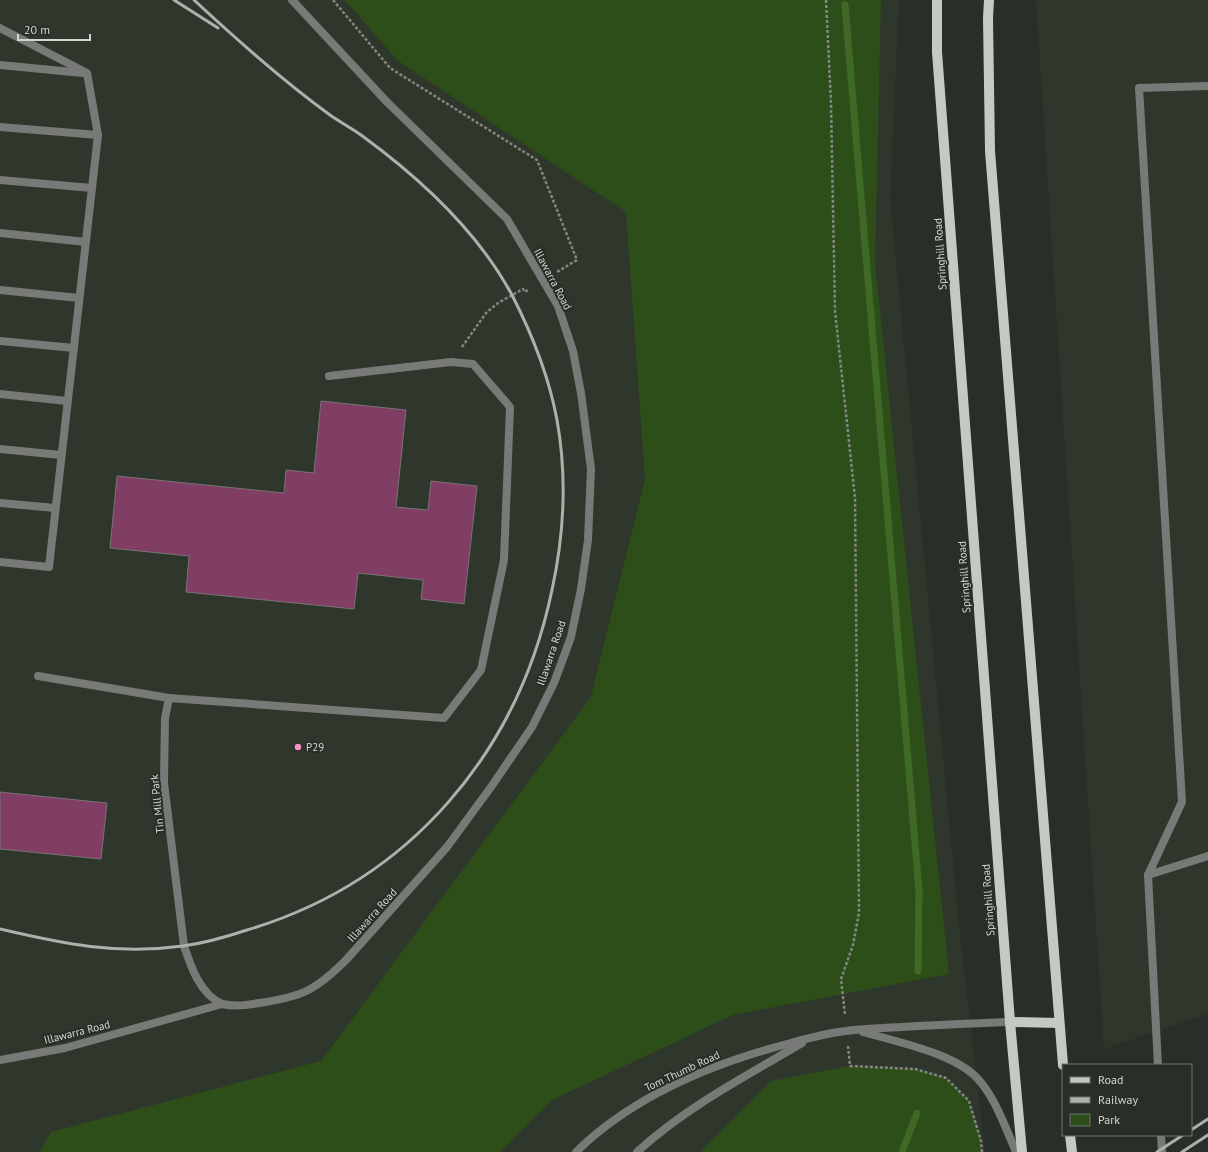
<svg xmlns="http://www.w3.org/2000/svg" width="1208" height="1152" font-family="'PT Sans',sans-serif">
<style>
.built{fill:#2f372c}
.green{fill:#2d4e18}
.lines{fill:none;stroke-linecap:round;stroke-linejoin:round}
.stream{stroke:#406928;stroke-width:7}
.building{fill:#813e64;stroke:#7a7276}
.path{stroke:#838682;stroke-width:2.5;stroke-dasharray:3 2;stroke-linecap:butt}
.service{stroke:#787a77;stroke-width:8}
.minor{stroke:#787a77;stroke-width:8}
.primary{stroke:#c4c9c2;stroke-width:10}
.rail{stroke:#aeb0ad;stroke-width:3}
.poi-dot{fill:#f990ca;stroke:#2a2e28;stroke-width:1.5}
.labels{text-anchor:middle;stroke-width:4;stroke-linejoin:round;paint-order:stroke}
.street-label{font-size:11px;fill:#d5d7d4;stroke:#2a2e28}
.poi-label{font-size:11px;fill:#d5d7d4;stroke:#2a2e28;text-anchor:start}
</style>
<rect width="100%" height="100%" fill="#2a2e28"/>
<g class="built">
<path d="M0 0H899L890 198 959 926 985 1152H0Z"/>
<path d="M1036 0H1208V1014L1104 1049Z"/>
</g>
<g class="green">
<path d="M345 0H881L875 263 949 974 733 1015 552 1100 500 1152H40L51 1132 321 1061 591 697 645 479 626 212 397 60Z"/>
<path d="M850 1066 915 1069 946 1078 969 1101 981 1141 982 1152H700L771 1081Z"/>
</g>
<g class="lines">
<g class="stream">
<path d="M845 5 919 891 918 971"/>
<path d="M902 1152 917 1113"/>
</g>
</g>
<g class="building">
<path d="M321 401 406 410 396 507 428 510 431 481 477 486 464 604 421 599 423 580 358 573 354 609 186 592 189 556 110 548 117 476 284 493 286 470 314 473Z"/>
<path d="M0 792 107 803 101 859 0 849Z"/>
</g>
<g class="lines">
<g class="path">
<path d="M333 0 390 68 537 160 577 260 557 272"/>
<path d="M826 0 831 103 835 311 855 498 859 913 853 945 841 979 845 1015"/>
<path d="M462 347 486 313 498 303 523 289 525 292 529 289"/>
<path d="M848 1046 850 1066 915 1069 946 1078 969 1101 981 1141 982 1152"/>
</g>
<g class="service">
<path d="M0 28 87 73 98 135 49 567 0 562"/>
<path d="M0 65 83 73"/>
<path d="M0 127 98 135"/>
<path d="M0 180 92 188"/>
<path d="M0 233 86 242"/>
<path d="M0 290 79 298"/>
<path d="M0 341 74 348"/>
<path d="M0 394 67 401"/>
<path d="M0 449 61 455"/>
<path d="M0 503 55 508"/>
<path d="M38 676 169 698 165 718 164 783 184 946C191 967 200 994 222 1004"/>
<path d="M169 698 444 718 481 670 504 560 510 407 473 364 451 362 329 376"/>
<path d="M1148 875 1208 856"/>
<path d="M1158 1065 1148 875 1182 802 1139 88 1208 86"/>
<path d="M1161 1135 1162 1152"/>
</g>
<g class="minor">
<path d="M863 1032C897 1042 954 1053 978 1079 996 1099 1005 1127 1016 1152"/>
<path d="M0 1060 65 1048 222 1004C235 1007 247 1005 259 1003 302 997 316 990 346 960L447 847 491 787 532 727 554 683 571 637 581 589 588 540 591 469 581 393 573 351 558 306 507 219 387 102 292 0"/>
<path d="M576 1152C633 1096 711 1064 787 1044 806 1039 826 1033 846 1031 864 1028 883 1028 901 1027 937 1025 973 1023 1010 1022"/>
<path d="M637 1152C686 1107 746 1076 802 1043"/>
</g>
<g class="primary">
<path d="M937 0V52L1010 1022 1022 1152"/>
<path d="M989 0 988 18 990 151 1063 1065"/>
<path d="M1010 1022 1059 1023"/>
<path d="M1070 1135 1072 1152"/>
</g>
<g class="rail">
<path d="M174 0 218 28"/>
<path d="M0 929C64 944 116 955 183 946 205 943 226 937 247 930 409 882 518 753 552 590 564 535 567 476 557 420 549 377 532 334 512 295 477 230 420 178 361 135 351 128 340 122 330 115 282 80 237 40 194 0"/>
<path d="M1191 1130 1208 1119"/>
<path d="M1157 1152 1183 1135"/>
<path d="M1182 1152 1208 1135"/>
</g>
</g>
<circle class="poi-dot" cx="298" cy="747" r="4"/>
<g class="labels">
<g class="street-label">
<text transform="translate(940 254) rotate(-94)" y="4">Springhill Road</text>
<text transform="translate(553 279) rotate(62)" y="4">Illawarra Road</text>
<text transform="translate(964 577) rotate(-94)" y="4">Springhill Road</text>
<text transform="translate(551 653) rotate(-71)" y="4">Illawarra Road</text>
<text transform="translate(157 804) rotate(-96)" y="4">Tin Mill Park</text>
<text transform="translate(988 900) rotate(-94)" y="4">Springhill Road</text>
<text transform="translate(372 915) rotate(-48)" y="4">Illawarra Road</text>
<text transform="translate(77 1032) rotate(-14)" y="4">Illawarra Road</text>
<text transform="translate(682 1071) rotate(-25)" y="4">Tom Thumb Road</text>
</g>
<g class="poi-label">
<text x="306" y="751">P29</text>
</g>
</g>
<rect x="1062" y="1064" width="130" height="72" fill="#2a2e28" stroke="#6e726d"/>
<rect x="1070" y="1077" width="20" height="6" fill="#c4c9c2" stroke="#6e726d"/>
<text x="1098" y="1084" font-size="12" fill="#d5d7d4">Road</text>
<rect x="1070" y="1097" width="20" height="6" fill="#aeb0ad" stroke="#6e726d"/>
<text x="1098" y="1104" font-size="12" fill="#d5d7d4">Railway</text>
<rect x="1070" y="1114" width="20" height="12" fill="#2d4e18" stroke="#6e726d"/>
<text x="1098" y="1124" font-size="12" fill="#d5d7d4">Park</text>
<path d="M18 34v6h72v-6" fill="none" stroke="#d5d7d4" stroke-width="2"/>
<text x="24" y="34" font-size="12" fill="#d5d7d4" stroke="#2a2e28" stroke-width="3" paint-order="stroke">20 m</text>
</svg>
